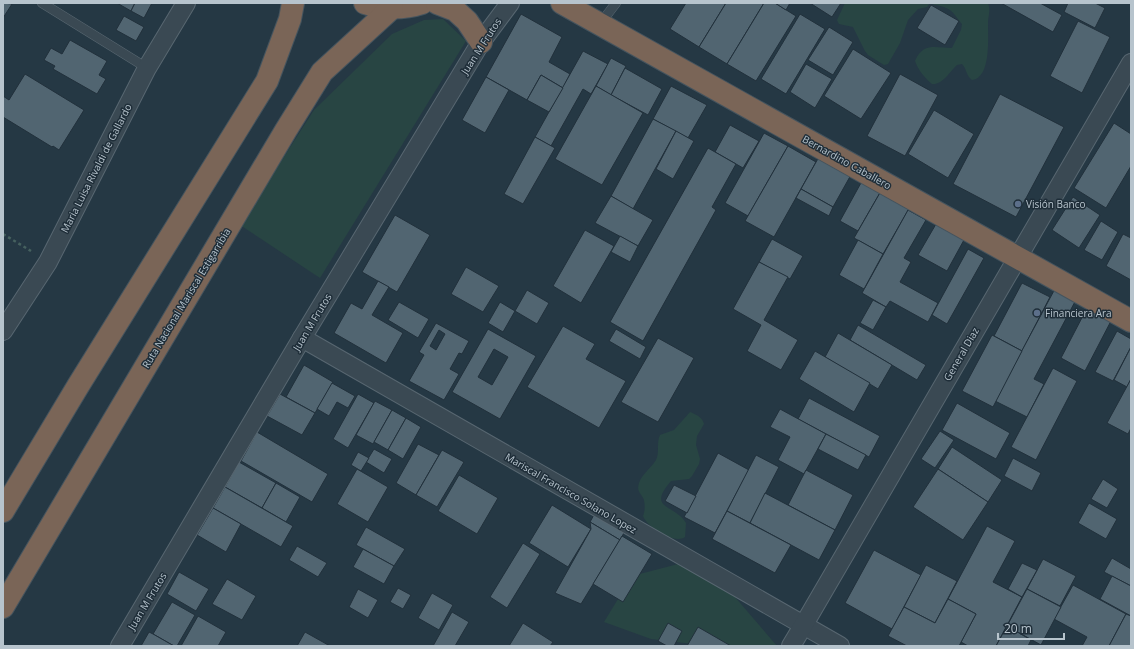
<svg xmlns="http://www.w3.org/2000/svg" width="1134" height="649" font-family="'Open Sans',sans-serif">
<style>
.green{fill:#284543}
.building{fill:#516571;stroke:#21303b;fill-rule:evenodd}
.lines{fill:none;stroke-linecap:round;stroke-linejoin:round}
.lane-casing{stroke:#586771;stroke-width:10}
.street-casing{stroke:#586771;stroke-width:20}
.highway-casing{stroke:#45545e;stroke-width:24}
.path{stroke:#46615f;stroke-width:2.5;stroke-dasharray:3 3;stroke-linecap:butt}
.lane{stroke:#3a4953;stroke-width:9}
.street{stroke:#3a4953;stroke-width:18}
.highway{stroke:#7a6557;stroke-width:22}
.service-dot{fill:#5c6f8a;stroke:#1f2e39;stroke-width:1.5}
.labels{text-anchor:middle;stroke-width:3;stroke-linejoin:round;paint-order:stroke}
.street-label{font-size:10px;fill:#b7c4cd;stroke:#1f2e39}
.poi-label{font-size:10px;fill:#b7c4cd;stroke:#1f2e39;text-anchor:start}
</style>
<rect width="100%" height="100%" fill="#253844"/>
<g class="green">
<path d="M845 3H988C991 12 988 15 988 24 988 39 991 78 972 80 966 76 967 69 962 64L957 65C950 71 943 85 932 84 925 78 918 70 915 61 923 42 936 48 952 48L961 30 962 24C957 19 954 11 946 8 941 5 936 6 930 3L927 7 918 9 908 20 900 43 888 64 884 65 868 55 865 51 853 27 839 24 837 20Z"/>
<path d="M443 19 466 41 320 278 240 225 314 110 392 34 424 20Z"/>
<path d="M690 412C697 415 702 417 704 424L697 436 696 445 700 459 699 464 692 476 689 479 671 481C646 510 675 504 686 523L685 537C674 545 647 527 643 516 645 512 645 505 644 500 642 494 636 492 639 483 642 474 651 468 656 460 660 452 656 443 660 435L674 430Z"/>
<path d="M682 563 735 597 777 646H710L651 639 604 622 632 576Z"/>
</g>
<g class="building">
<path d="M3 3 12 4 3 18Z"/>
<path d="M117 3H135L131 11Z"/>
<path d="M135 3H152L144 18 131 11Z"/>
<path d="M686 3H726L699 47 670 29Z"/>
<path d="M726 3H764L727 64 699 47Z"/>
<path d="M764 3H775L796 16 756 81 727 64Z"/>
<path d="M775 3H790L786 10Z"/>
<path d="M810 3H841L832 17Z"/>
<path d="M1001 3H1040L1062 15 1053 32Z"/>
<path d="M1068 3H1095L1105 8 1095 28 1064 12Z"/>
<path d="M931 5 959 21 945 45 917 28Z"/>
<path d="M521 14 562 37 549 62 570 74 563 88 541 75 527 100 486 77Z"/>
<path d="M800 14 825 29 786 94 761 79Z"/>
<path d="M124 16 144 27 136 41 116 30Z"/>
<path d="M1078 21 1110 37 1082 93 1050 76Z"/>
<path d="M829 27 853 42 833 75 808 60Z"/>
<path d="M70 40 107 61 99 75 106 79 97 94 53 69 55 66 44 60 51 48 62 54Z"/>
<path d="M853 49 891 73 861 119 824 96Z"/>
<path d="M583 51 608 64 591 94 583 89 551 146 535 137Z"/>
<path d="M611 58 626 66 611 95 596 86Z"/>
<path d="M806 64 832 79 815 108 790 92Z"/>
<path d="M625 68 662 89 648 115 611 95Z"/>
<path d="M25 74 84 110 59 150 53 146 52 147 3 117V96L9 100Z"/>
<path d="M900 74 938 95 905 156 867 136Z"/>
<path d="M541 75 563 88 549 112 527 100Z"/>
<path d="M486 77 509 90 485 133 462 120Z"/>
<path d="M596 86 643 113 602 185 555 159Z"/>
<path d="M671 86 707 105 688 138 653 119Z"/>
<path d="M1000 94 1064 127 1016 217 953 184Z"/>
<path d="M934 110 974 134 948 178 908 154Z"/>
<path d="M653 119 676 131 633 209 611 196Z"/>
<path d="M1114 123 1131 134V166L1106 208 1074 188Z"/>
<path d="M730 125 759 141 743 168 715 152Z"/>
<path d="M676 131 694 141 673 179 656 169Z"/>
<path d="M764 133 788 146 748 216 725 203Z"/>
<path d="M535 137 555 148 523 204 504 194Z"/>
<path d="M788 146 816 162 774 237 745 221Z"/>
<path d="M708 148 736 164 712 207 716 210 643 341 610 322Z"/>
<path d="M820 155 852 173 833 207 801 189Z"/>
<path d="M862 181 881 191 858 231 840 221Z"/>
<path d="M801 189 833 207 829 216 796 198Z"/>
<path d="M881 191 910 207 883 254 854 238Z"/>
<path d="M611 196 653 220 638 246 595 223Z"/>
<path d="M1073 197 1100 215 1079 248 1052 230Z"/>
<path d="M908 210 926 220 904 258 911 262 900 282 938 303 928 322 890 301 886 307 862 293Z"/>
<path d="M395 215 430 235 397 292 362 272Z"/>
<path d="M1101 221 1118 232 1102 260 1084 250Z"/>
<path d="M936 224 964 240 947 271 918 255Z"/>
<path d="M585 230 614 246 581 303 553 286Z"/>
<path d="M1123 234 1131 238V280L1106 266Z"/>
<path d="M620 236 638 246 630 262 611 252Z"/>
<path d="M772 239 803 256 790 279 759 262Z"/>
<path d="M858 240 883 254 864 289 839 275Z"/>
<path d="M968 249 984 258 947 324 932 315Z"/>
<path d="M759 262 788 277 764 320 798 340 781 370 747 351 761 325 733 309Z"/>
<path d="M466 267 499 286 483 312 451 294Z"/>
<path d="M378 281 389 287 372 315 403 333 386 363 334 333 351 303 362 309Z"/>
<path d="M1022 283 1050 297 1022 351 994 336Z"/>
<path d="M1057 285 1078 296 1034 379 1044 384 1027 417 995 401Z"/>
<path d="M527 290 549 303 537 324 515 311Z"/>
<path d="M873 300 886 307 873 330 860 323Z"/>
<path d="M399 302 429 319 418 338 388 320Z"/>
<path d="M500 302 515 311 503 332 488 323Z"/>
<path d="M1087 308 1111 321 1085 371 1061 358Z"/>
<path d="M436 323 469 341 462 354 459 353 450 369 459 374 444 400 409 381 424 355 419 352ZM439 330 445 334 436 350 430 346Z"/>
<path d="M858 325 926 365 917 380 850 340Z"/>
<path d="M563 326 595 344 586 359 626 381 599 428 527 387Z"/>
<path d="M488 329 536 356 500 419 452 392ZM494 349 508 357 492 385 478 377Z"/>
<path d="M616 329 646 347 640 359 609 341Z"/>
<path d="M1117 331 1131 339V347L1113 381 1095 372Z"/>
<path d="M838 333 892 365 878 389 825 357Z"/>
<path d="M992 335 1022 351 993 407 962 391Z"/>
<path d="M658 338 694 358 658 422 621 402Z"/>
<path d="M1131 347V379L1127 387 1114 380Z"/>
<path d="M815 351 870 383 854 412 799 379Z"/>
<path d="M304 365 333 382 315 413 286 397Z"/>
<path d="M1053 368 1077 381 1036 460 1011 447Z"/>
<path d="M1131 379V428L1128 434 1107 423Z"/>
<path d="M332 383 355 396 348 408 337 402 329 416 317 409Z"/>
<path d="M280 394 315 413 302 435 267 416Z"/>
<path d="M358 394 374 403 348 448 333 439Z"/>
<path d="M809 398 880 436 869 457 798 419Z"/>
<path d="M375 401 392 410 373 444 356 435Z"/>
<path d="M957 403 1010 433 996 459 942 430Z"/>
<path d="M780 409 826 434 804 474 778 460 790 437 770 427Z"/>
<path d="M392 410 406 418 388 450 374 442Z"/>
<path d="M406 418 421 427 403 459 388 450Z"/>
<path d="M940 431 954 440 935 468 921 459Z"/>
<path d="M257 432 328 474 312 502 241 461Z"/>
<path d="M826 434 866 455 858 470 818 449Z"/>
<path d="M418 444 439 455 416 495 396 483Z"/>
<path d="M952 447 1002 480 988 502 938 469Z"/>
<path d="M374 449 392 459 384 473 366 462Z"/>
<path d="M442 450 464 462 437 507 416 495Z"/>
<path d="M358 452 369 458 361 471 351 465Z"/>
<path d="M718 453 749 470 715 533 684 517Z"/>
<path d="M756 455 779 467 750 523 727 511Z"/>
<path d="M1013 458 1041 473 1032 491 1004 476Z"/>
<path d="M239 462 276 483 262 508 225 487Z"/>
<path d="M357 469 388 487 368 522 337 504Z"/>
<path d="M938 469 988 502 963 540 913 507Z"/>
<path d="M806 470 853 495 835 530 788 505Z"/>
<path d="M459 475 498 498 477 534 438 511Z"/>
<path d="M1103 479 1118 489 1107 508 1091 499Z"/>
<path d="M276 483 300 497 286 522 262 508Z"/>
<path d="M674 485 696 496 687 513 665 501Z"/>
<path d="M225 487 293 526 281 547 213 508Z"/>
<path d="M765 493 835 530 819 560 750 523Z"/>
<path d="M1089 503 1117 519 1106 539 1078 523Z"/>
<path d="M552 505 591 529 568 567 529 543Z"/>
<path d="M213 508 241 524 226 552 197 535Z"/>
<path d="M727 511 791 545 775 573 712 539Z"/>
<path d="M595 513 625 531 620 540 590 522Z"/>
<path d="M590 522 620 540 581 604 555 593 591 529Z"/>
<path d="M987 526 1015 541 993 582 1022 597 996 646H968L961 642 976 614 948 599Z"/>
<path d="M366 527 405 549 394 566 356 545Z"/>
<path d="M622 536 652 554 623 602 593 584Z"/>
<path d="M523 543 540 554 507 608 490 597Z"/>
<path d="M297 546 327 563 318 577 289 560Z"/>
<path d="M363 549 394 566 384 584 353 567Z"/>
<path d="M874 550 921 575 892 629 845 603Z"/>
<path d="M1112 558 1131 569V586L1104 572Z"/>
<path d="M1043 559 1076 576 1060 606 1027 589Z"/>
<path d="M1022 563 1037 570 1022 597 1008 589Z"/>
<path d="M926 565 957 581 935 623 904 607Z"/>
<path d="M179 572 209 589 196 611 167 594Z"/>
<path d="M1112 576 1131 586V616L1100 599Z"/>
<path d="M227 579 256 596 242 620 212 604Z"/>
<path d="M1073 585 1126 614 1109 646H1082L1087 637 1054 619Z"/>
<path d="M398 588 411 595 403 609 390 602Z"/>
<path d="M358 589 378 600 368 618 349 607Z"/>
<path d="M1027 589 1061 607 1041 645 1007 626Z"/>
<path d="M432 593 453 605 439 630 418 618Z"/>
<path d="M948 599 976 614 959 646H907L888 636 904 607 935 623Z"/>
<path d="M172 602 195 615 177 646H174L153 634Z"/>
<path d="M452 612 469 622 455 646H433Z"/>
<path d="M1126 614 1131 616V646H1109Z"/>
<path d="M198 616 226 632 218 646H181Z"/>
<path d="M523 623 553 642 550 646H509Z"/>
<path d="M668 623 682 631 674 646H667L658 641Z"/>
<path d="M1007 626 1031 640 1028 646H996Z"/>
<path d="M698 627 731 646H687Z"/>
<path d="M149 632 153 634 174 646H141Z"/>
<path d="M305 632 330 646H297Z"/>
</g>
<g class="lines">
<g class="lane-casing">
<g id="lane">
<path d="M42 3 147 68"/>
<path d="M600 24 616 3"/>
</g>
</g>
<g class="street-casing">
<g id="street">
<path d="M3 331 48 262 147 68 186 3"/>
<path d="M302 338 840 646"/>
<path d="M120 646 302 338 481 42 510 3"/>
<path d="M791 646 803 626 1131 63"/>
</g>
</g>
<g class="highway-casing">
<g id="highway">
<path d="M365 3C383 9 404 9 422 3"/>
<path d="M437 3 455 10 467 21 481 42"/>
<path d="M562 3 1131 321"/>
<path d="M3 511 78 386 267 81 290 19 293 3"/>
<path d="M3 607 286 130 322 72 392 8"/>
</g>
</g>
<path class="path" d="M3 234 31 251"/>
<use href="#lane" class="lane"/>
<use href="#street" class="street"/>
<use href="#highway" class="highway"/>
</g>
<g class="service-dot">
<circle cx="1018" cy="204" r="4"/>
<circle cx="1037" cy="313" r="4"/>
</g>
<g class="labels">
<g class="street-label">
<text transform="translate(481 46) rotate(-57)" y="4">Juan M Frutos</text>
<text transform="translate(847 162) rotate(29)" y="4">Bernardino Caballero</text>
<text transform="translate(96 168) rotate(-63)" y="4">Maria Luisa Rivaldi de Gallardo</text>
<text transform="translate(186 298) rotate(-59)" y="4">Ruta Nacional Mariscal Estigarribia</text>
<text transform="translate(312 322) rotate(-59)" y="4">Juan M Frutos</text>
<text transform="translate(961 354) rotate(-60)" y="4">General Diaz</text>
<text transform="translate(571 493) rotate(30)" y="4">Mariscal Francisco Solano Lopez</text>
<text transform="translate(147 601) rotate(-59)" y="4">Juan M Frutos</text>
</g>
<g class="poi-label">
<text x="1026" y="208">Visión Banco</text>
<text x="1045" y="317">Financiera Ara</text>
</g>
</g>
<rect width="1134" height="649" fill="none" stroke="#b7c4cd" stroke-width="8"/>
<path d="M998 633v6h66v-6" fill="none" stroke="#b7c4cd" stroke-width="2"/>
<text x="1004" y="633" font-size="12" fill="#b7c4cd" stroke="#1f2e39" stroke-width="3" paint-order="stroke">20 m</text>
</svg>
